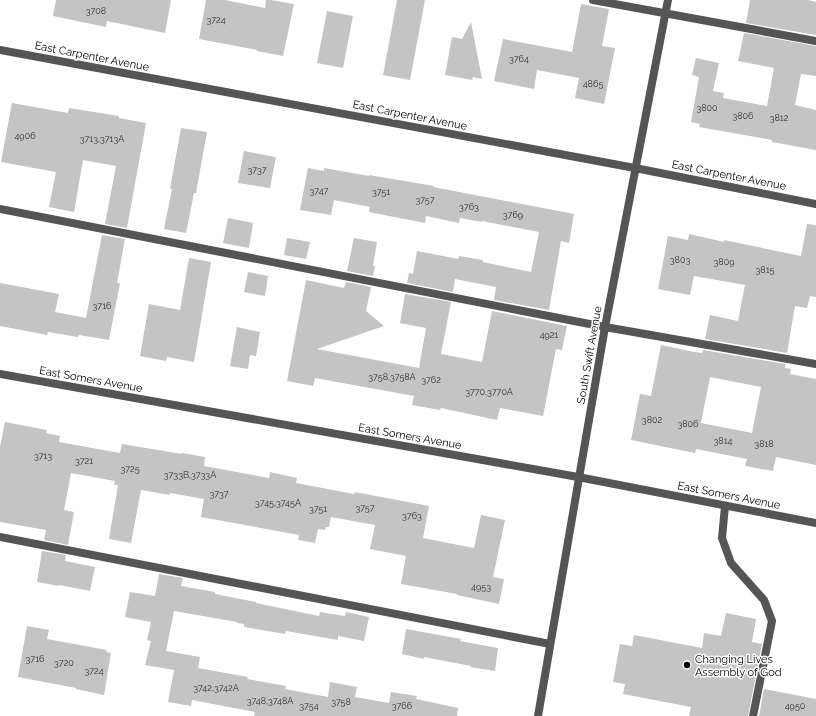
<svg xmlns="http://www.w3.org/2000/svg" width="816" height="716" font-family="Raleway,sans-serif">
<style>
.building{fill:#c4c4c4;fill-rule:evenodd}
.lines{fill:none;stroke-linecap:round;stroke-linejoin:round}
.service{stroke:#555;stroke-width:8}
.minor{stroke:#555;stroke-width:8}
.poi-dot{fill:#000;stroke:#fff;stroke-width:1.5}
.labels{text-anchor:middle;stroke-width:3;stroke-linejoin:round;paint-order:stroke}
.number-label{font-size:9px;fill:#313131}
.street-label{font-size:11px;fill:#000;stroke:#fff}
.poi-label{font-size:11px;fill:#000;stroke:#fff;text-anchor:start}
</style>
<rect width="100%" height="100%" fill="#fff"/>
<g class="building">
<path d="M56 0H171L165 33 107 21 106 27 53 16Z"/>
<path d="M206 0H225L265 8 266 0H271L294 4 283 56 257 51V50L199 39Z"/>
<path d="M397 0H425L410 80 383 75Z"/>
<path d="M750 0H808L816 2V35L746 23Z"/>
<path d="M581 4 609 9 602 46 615 48 604 104 575 98 579 78 537 70 534 89 494 81 503 39 572 52Z"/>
<path d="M327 11 353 16 343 68 317 63Z"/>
<path d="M471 22 482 79 473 77 472 80 445 75 452 37 462 39Z"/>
<path d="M744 33 816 46V76L801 74 795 105 816 110V150L772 142V140L699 127 700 124 691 122 699 77 692 75 696 58 719 63 713 91 724 93 723 98 767 106 774 68 738 61Z"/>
<path d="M12 103 68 113 69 108 119 116V118L146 123 127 228 105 224 116 166 83 160 74 212 49 207 56 172 1 162Z"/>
<path d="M181 128 207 132 196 193H194L186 233 164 229 172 189H170Z"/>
<path d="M244 151 276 157 270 188 238 183Z"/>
<path d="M308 168 324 171V168L369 176V175L434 186 433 187 574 214 569 243 561 241 549 310 494 300 496 287 455 279 453 292 407 283 409 273 413 274 417 251 458 259 459 256 483 260V262L531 272 539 232 482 221V222L460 218 459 223 426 216 425 223 369 212 370 207 334 200 331 215 300 210Z"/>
<path d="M228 218 253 223 249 248 223 243Z"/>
<path d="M807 224 816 225V297L810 296 807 308 795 306 787 353 705 339 710 315 738 321 745 285 694 276 690 295 658 289 668 236 688 240 689 234 724 242V240L801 256Z"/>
<path d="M102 235 125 239 117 283H120L109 340 79 335 78 337 48 332 47 335 0 326V283L59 294 55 312 86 318Z"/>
<path d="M287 238 310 242 306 259 284 255Z"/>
<path d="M354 238 377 242 373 266H375L373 276 347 271Z"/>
<path d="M189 258 211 262 194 362 167 357 166 361 140 356 149 304 180 310Z"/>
<path d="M248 272 268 276 265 296 244 292Z"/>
<path d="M306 280 344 288 346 282 371 287 366 311 384 326 317 349 419 368 426 328 400 323 405 294 451 302 441 354 482 362 492 311 567 326 562 350 556 349 543 416 500 408 497 420 441 408 440 410 412 405 414 396 315 378 313 386 287 381Z"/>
<path d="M237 327 260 332 256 356 250 355 248 369 230 366Z"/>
<path d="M661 345 694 352 702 353 703 350 785 364V368L791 369 790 374 816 379V465L776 457 773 471 745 466 747 459 696 449 695 453 631 440 640 394 651 396ZM710 377 761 387 752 433 701 423Z"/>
<path d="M5 422 47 430 46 433 60 436 59 442 120 453 122 444 182 454V453L205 457 204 466 269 478 270 472 297 478 296 483 354 494 355 492 429 506 423 538 474 548 481 515 505 520 493 577 504 579 499 604 457 595V594L401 584 406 556 370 549 375 525 331 517 329 527H326L325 530 318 529 315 543 298 540 299 535 201 517 204 499 170 493V495L141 490 131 543 109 539 118 485H114L115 481 71 473 64 510 74 512 68 545 44 540 46 530 0 522V447Z"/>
<path d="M42 551 66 555 65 561 95 567 90 591 59 585V586L37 582Z"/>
<path d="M159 574 183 578 181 586 215 592V594L256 602V603L319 616 320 612 345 616 346 612 369 617 364 641 338 636V640L286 631 285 634 244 627V624L237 623V622L174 611 166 651 200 657 198 668 248 677 247 679 286 686 285 689 328 697 330 682 357 687 355 697 389 703 391 692 417 696 416 699 458 708 457 716H254L255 712 192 700 191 706 168 702 174 670 145 665 151 641 147 640 151 622 125 617 130 592 155 596Z"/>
<path d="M726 613 756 619 752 642 762 644 748 716H689L691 707 623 694 625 684 613 682 620 644 632 646 634 635 702 648 704 633 721 636Z"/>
<path d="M27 626 49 630 47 639 107 650 106 652 111 653 104 695 76 689V688L18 677Z"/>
<path d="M406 629 461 639 460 641 498 648 495 671 470 667 471 666 424 657V659L402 654Z"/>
<path d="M764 689 816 699V716H759Z"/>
</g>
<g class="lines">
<g class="service">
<path d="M593 0 816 41"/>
<path d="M0 209 605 327 816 364"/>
<path d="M725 506 722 538 731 563 764 600 772 621 753 716"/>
<path d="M0 537 550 644"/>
</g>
<g class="minor">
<path d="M0 50 635 168 816 204"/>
<path d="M0 374 578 477 816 523"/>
<path d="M538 716 605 327 668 0"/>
</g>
</g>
<circle class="poi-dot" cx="687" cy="665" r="4"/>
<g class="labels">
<g class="number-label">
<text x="96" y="14">3708</text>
<text x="216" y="23">3724</text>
<text x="519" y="62">3764</text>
<text x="593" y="87">4865</text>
<text x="707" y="111">3800</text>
<text x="743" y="119">3806</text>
<text x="779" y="121">3812</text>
<text x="25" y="139">4906</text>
<text x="102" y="142">3713,3713A</text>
<text x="257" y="173">3737</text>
<text x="319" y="194">3747</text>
<text x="381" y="195">3751</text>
<text x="425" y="203">3757</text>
<text x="469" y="210">3763</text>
<text x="513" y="218">3769</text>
<text x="680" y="263">3803</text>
<text x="724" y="265">3809</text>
<text x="765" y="273">3815</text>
<text x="102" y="309">3716</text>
<text x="549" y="338">4921</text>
<text x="392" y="380">3758,3758A</text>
<text x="431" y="383">3762</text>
<text x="489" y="395">3770,3770A</text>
<text x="652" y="423">3802</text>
<text x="688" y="427">3806</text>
<text x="723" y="444">3814</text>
<text x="764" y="447">3818</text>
<text x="43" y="459">3713</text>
<text x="84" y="464">3721</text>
<text x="130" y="472">3725</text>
<text x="190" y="478">3733B,3733A</text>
<text x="219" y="497">3737</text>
<text x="278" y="506">3745,3745A</text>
<text x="365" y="511">3757</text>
<text x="318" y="512">3751</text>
<text x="412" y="519">3763</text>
<text x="481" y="590">4953</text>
<text x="35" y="662">3716</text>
<text x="64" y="666">3720</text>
<text x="94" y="674">3724</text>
<text x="216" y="691">3742,3742A</text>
<text x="270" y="704">3748,3748A</text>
<text x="341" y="705">3758</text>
<text x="309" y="709">3754</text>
<text x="402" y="709">3766</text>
<text x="795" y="709">4950</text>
</g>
<g class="street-label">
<text transform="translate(92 56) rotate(11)" y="4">East Carpenter Avenue</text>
<text transform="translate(410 115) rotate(11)" y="4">East Carpenter Avenue</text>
<text transform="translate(729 175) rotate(11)" y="4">East Carpenter Avenue</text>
<text transform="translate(589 355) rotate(-80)" y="4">South Swift Avenue</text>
<text transform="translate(91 379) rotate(10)" y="4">East Somers Avenue</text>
<text transform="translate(410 436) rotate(10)" y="4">East Somers Avenue</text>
<text transform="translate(729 495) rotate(11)" y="4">East Somers Avenue</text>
</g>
<g class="poi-label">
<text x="695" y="663">Changing Lives<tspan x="695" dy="13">Assembly of God</tspan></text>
</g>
</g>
</svg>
